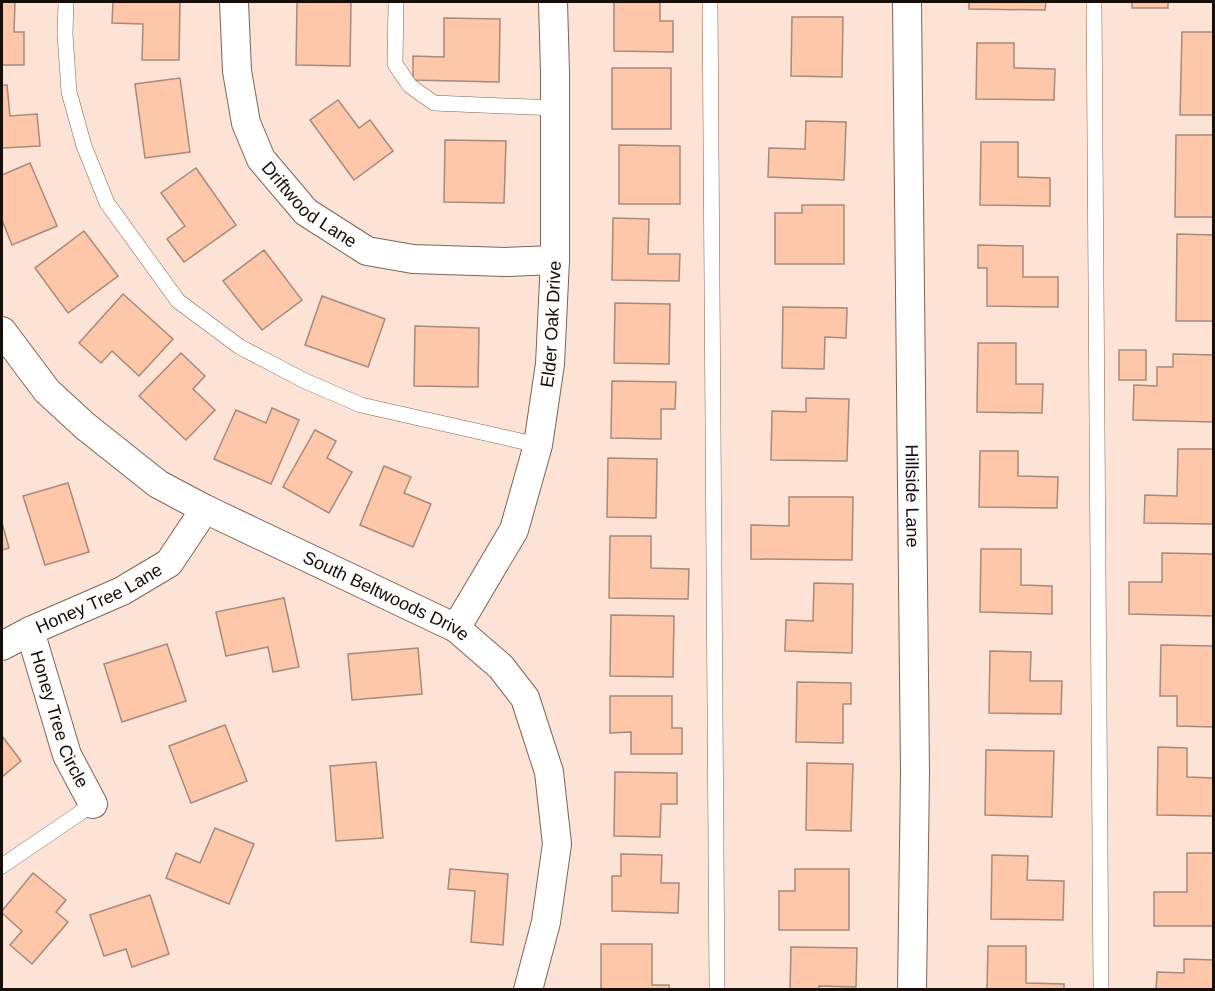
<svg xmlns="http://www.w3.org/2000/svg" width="1215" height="991" font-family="Arial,sans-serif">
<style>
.building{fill:#fec7a9;stroke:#a68a7b;stroke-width:1.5}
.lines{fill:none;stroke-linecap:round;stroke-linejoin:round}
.service-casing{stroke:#7f6456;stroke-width:16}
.minor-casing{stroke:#7f6456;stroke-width:30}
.service{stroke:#fff;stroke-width:15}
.minor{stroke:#fff;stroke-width:28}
.labels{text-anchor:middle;stroke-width:4.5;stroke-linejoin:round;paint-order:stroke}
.street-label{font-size:18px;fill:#180e08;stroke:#fff}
</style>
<rect width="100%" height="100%" fill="#fce3d6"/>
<g class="building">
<path d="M2 2H15L14 32H24V65H2Z"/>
<path d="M113 2H180L179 60H142L143 24 112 23Z"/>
<path d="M297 2H351L350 66 296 65Z"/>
<path d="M614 2H660V21H673V52L614 51Z"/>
<path d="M969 2H1046L1045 10 969 9Z"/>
<rect x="1132" y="2" width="36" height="6"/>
<path d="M792 17H843L842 77 791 76Z"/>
<path d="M444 18 500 19 499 82 413 80V56L444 57Z"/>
<path d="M1182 32H1214V115H1180Z"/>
<path d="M977 43H1014V68L1055 69 1054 100 976 99Z"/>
<rect x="612" y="68" width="59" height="61"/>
<path d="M180 78 190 152 145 158 135 84Z"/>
<path d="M2 85H7L10 116 37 114 40 146 2 148Z"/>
<path d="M338 100 359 128 370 120 393 151 354 180 310 120Z"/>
<path d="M806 121 846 122 844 180 768 177 769 148 805 149Z"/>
<path d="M1176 135H1214V217H1175Z"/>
<path d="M445 140 506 141 504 203 444 202Z"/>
<path d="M981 142H1018V177L1050 178V206L980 205Z"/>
<path d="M619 145 680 146V204H619Z"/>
<path d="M30 163 57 226 12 245 2 220V175Z"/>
<path d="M196 168 236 225 184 262 167 239 185 226 161 193Z"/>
<path d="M802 205H844V264H775V213H802Z"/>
<path d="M613 218 649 219 648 254H680L679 281 612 280Z"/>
<path d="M84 231 118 276 68 313 35 268Z"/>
<path d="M1177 234 1214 235V321H1176Z"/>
<path d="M978 245 1023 246V277H1058V307L987 306V268H978Z"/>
<path d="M264 250 302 300 262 330 223 281Z"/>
<path d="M123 294 173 339 139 376 112 351 101 363 79 343Z"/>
<path d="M322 296 385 319 368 367 305 345Z"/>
<path d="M615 303 670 304 669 364 614 363Z"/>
<path d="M783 307 847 308 846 338 825 337 824 369 782 368Z"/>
<path d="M415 326 479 328 478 387 414 386Z"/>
<path d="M978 343H1016V384H1043L1042 413 977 412Z"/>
<rect x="1119" y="350" width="27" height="30"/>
<path d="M181 353 205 376 193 389 215 410 186 440 139 396Z"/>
<path d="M1173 354 1214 355V422L1133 420 1134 385 1157 386V367H1173Z"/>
<path d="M612 381 676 382 675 409H661V439L611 438Z"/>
<path d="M806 398 849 399 847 461 771 460 772 411 806 412Z"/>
<path d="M272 408 299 420 271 484 214 459 236 410 266 423Z"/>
<path d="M315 430 336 441 327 458 352 472 329 513 283 487Z"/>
<path d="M1178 449H1214V524L1144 523 1145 495 1177 496Z"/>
<path d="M980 451H1018V476L1058 477 1057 508 979 507Z"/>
<path d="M608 458 657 459 656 518 607 517Z"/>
<path d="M384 466 411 477 404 493 431 504 413 547 360 525Z"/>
<path d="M68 483 89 552 45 565 23 496Z"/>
<path d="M789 497H853L852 560 751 559V525L789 526Z"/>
<path d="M2 523 9 548 2 550Z"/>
<path d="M610 536H651V568L689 569 688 599 609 598Z"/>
<path d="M981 549H1021V585L1052 586V614L980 612Z"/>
<path d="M1162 553 1214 554V616L1129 614V582H1162Z"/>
<path d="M814 583 853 584 852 653 785 651 786 620 813 621Z"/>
<path d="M284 598 299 667 273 672 268 647 226 656 216 612Z"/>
<path d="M611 615 674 616 673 677 610 676Z"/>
<path d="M167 644 186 701 122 722 104 664Z"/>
<path d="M1161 645 1214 646V727L1177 726V696H1160Z"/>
<path d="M418 648 422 694 352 700 348 654Z"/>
<path d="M990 651 1031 652 1030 681H1062L1061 714 989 713Z"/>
<path d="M797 682 851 683V704H843V743L796 742Z"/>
<path d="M610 696H672V728H682V754H631V732L610 733Z"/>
<path d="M225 725 247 781 191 803 169 746Z"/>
<path d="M2 736 21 761 2 777Z"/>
<path d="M1158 747 1187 748V777L1214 778V816L1157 815Z"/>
<path d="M986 750 1054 751 1052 817 985 815Z"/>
<path d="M376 762 383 838 336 841 330 766Z"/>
<path d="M807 763 853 764 851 831 806 830Z"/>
<path d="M615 772 677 773V804H661L660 837 614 836Z"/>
<path d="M215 828 254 844 229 904 166 878 176 853 200 863Z"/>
<path d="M1187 853H1214V926H1154V892H1187Z"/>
<path d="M621 854 662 855 661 883H679L678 913 612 911V876H621Z"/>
<path d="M992 855 1028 856 1027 880 1064 881 1063 920 991 919Z"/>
<path d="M450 869 508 874 503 945 471 942 475 891 448 889Z"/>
<path d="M795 869H849V930H779V891H795Z"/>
<path d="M33 873 66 900 56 912 68 922 32 964 10 945 22 931 2 913V911Z"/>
<path d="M150 895 169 954 132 967 126 949 104 956 90 915Z"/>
<path d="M601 944H652V985H669V990H601Z"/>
<path d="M988 946H1026V983L1064 984V990H987Z"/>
<path d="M791 947 857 948 856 987 819 986V990H790Z"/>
<path d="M1184 959 1214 960V990H1156L1157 972 1184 973Z"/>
</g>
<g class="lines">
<g class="service-casing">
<g id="service">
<path d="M66 2 65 34 69 92 84 146 107 203 178 301 240 347 305 381 361 405 538 445"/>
<path d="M396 2 395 64 410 86 434 103 555 108"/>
<path d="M710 2 717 990"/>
<path d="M1094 2 1101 990"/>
<path d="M2 866 93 804"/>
</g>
</g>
<g class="minor-casing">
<g id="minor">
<path id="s1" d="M234 2 237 71 246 123 261 159 306 212 367 251 413 259 505 262 555 260"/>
<path id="s2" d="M907 2 915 773 912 990"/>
<path id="s3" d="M2 331 47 391 85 426 158 484 205 509 456 628 501 667 525 698 549 772 557 844 546 922 528 990"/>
<path id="s4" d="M456 628 514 530 538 445 550 364 555 260V72L553 2"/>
<path id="s5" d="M30 631 67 755 93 804"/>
<path id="s6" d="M2 646 30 631 122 591 169 563 205 509"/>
</g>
</g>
<use href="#service" class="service"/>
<use href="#minor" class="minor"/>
</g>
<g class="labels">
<g class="street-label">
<text dy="6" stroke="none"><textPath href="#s1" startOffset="228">Driftwood Lane</textPath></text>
<text dy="6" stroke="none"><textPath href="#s4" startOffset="324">Elder Oak Drive</textPath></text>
<text dy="6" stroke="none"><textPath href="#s2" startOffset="494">Hillside Lane</textPath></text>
<text dy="6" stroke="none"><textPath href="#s6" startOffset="108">Honey Tree Lane</textPath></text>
<text dy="6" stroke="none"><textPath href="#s3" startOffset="474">South Beltwoods Drive</textPath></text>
<text dy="6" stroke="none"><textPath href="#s5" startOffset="93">Honey Tree Circle</textPath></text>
</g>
</g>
<rect width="1215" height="991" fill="none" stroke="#180e08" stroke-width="6"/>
</svg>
